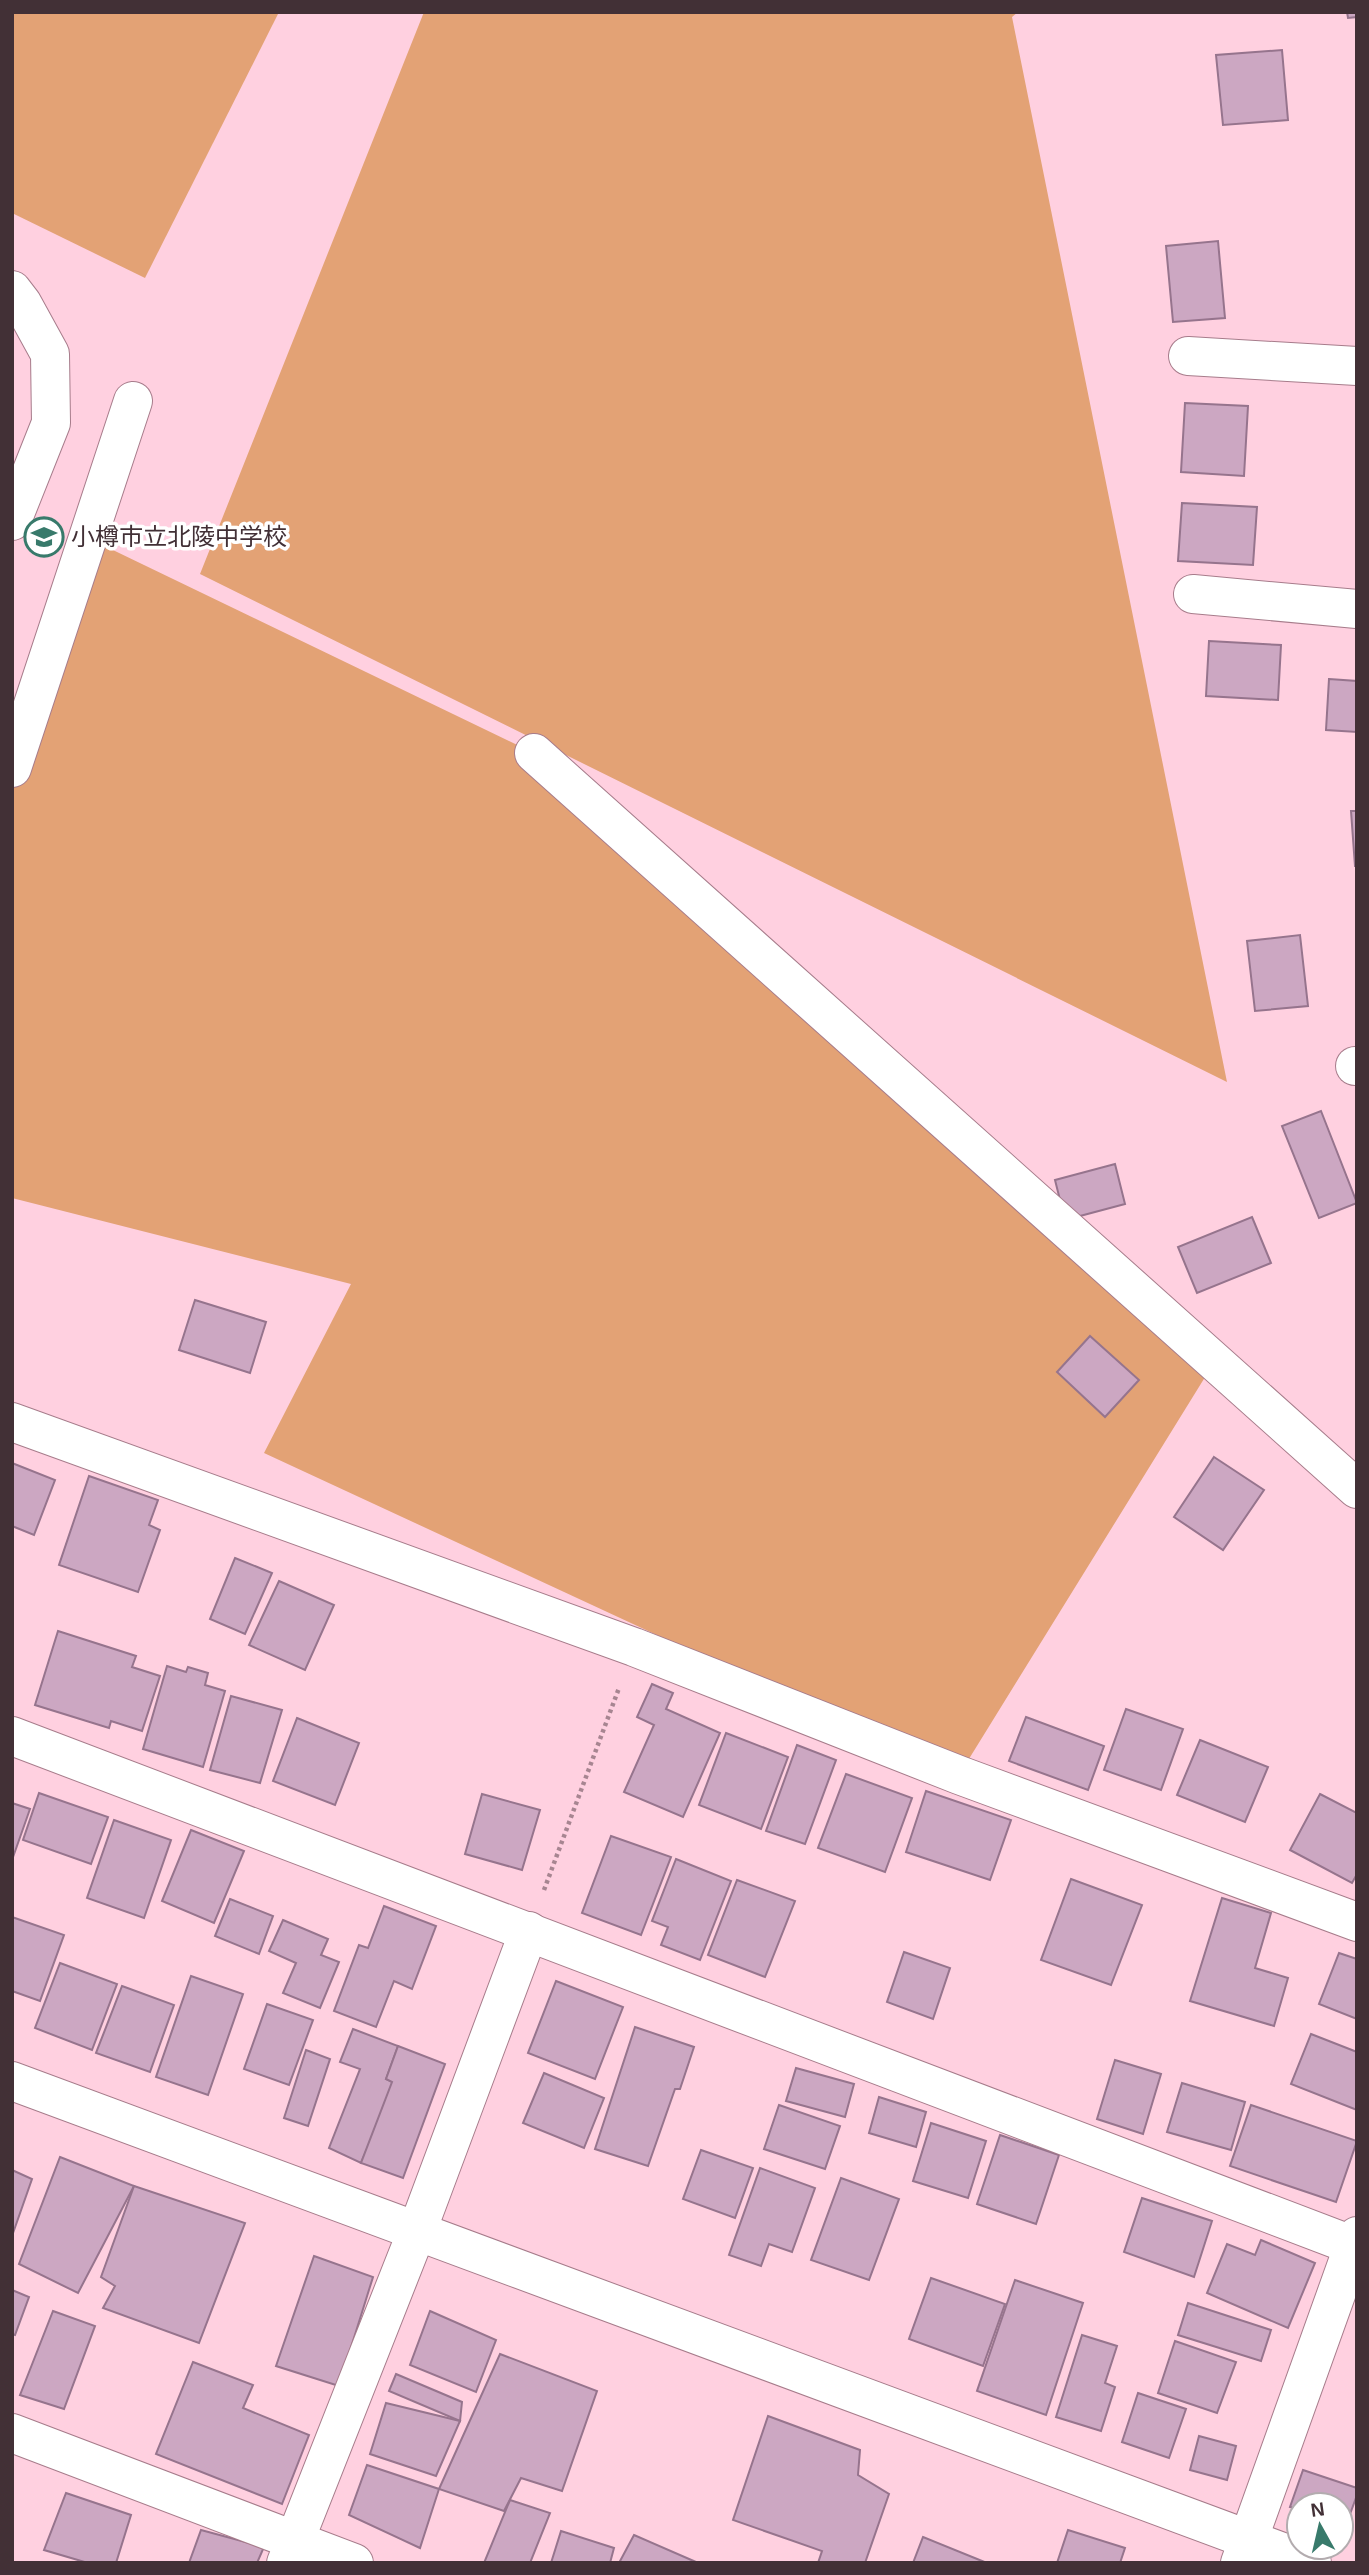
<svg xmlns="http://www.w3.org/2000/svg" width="1369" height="2575" font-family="Arial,'Noto Sans JP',sans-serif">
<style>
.green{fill:#e3a275}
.building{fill:#cca7c2;stroke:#96748d;stroke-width:2}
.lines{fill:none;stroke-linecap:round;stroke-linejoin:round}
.minor-casing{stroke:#a77c8b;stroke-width:40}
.path{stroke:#a78591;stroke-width:4.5;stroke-dasharray:3.5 3.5;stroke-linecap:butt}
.minor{stroke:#fff;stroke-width:38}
.labels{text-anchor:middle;stroke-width:7;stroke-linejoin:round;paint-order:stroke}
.poi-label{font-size:24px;fill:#423036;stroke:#fff;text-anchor:start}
</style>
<rect width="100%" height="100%" fill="#ffd0e0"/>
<g class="green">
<path d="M12 12H279L145 278 12 213Z"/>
<path d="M424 12H1018L1012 17 1227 1082 200 574Z"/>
<path d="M88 538 534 753 1215 1361 959 1775 264 1453 351 1284 12 1198V773Z"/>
</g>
<g class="building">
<path d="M1347 12H1357V17L1348 18Z"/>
<path d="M1282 50 1288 120 1223 125 1216 55Z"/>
<path d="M1218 241 1225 318 1173 322 1166 246Z"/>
<path d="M1185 403 1248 406 1244 476 1181 472Z"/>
<path d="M1182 503 1257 507 1253 565 1178 561Z"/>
<path d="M1209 641 1281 645 1278 700 1206 696Z"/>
<path d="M1329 679 1357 681V732L1326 730Z"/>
<path d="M1351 811H1357V866H1355Z"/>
<path d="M1300 935 1308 1006 1255 1011 1247 941Z"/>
<path d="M1321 1111 1357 1203 1319 1218 1282 1126Z"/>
<path d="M1115 1164 1125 1204 1065 1220 1055 1180Z"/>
<path d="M1252 1217 1271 1263 1197 1293 1178 1247Z"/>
<path d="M195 1300 266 1322 250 1373 179 1350Z"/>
<path d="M1090 1336 1139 1380 1105 1417 1057 1372Z"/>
<path d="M1214 1457 1264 1490 1223 1550 1174 1517Z"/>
<path d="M12 1463 55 1480 34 1535 12 1526Z"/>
<path d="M89 1476 158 1500 149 1525 160 1530 138 1592 59 1565Z"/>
<path d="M235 1558 272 1573 245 1634 210 1619Z"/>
<path d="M279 1581 334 1605 305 1670 249 1645Z"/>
<path d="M58 1631 136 1656 132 1667 160 1676 142 1731 111 1721 109 1728 35 1705Z"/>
<path d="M167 1666 186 1672 188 1667 208 1673 205 1685 225 1691 203 1767 143 1749Z"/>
<path d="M652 1684 673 1693 666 1709 720 1733 683 1817 624 1792 654 1725 637 1717Z"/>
<path d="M231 1696 282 1710 260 1783 210 1770Z"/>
<path d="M1126 1709 1183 1729 1161 1790 1104 1770Z"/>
<path d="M1026 1717 1104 1746 1088 1790 1009 1761Z"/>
<path d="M297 1718 359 1743 335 1805 273 1781Z"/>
<path d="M726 1733 788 1757 761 1829 699 1805Z"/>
<path d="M1200 1740 1268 1767 1245 1822 1177 1795Z"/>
<path d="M797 1745 836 1760 805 1844 766 1831Z"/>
<path d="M846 1774 912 1798 885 1872 818 1848Z"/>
<path d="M926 1791 1011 1820 990 1880 906 1852Z"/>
<path d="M39 1793 108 1817 91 1864 23 1840Z"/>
<path d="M482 1794 540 1810 522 1870 465 1854Z"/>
<path d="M1320 1794 1357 1813V1874L1352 1883 1290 1850Z"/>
<path d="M12 1803 30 1809 12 1860Z"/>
<path d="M114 1820 171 1840 144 1918 87 1898Z"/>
<path d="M191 1830 244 1851 214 1923 162 1901Z"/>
<path d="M611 1836 671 1857 641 1935 582 1913Z"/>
<path d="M676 1859 731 1881 700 1960 661 1945 668 1927 652 1921Z"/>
<path d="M1071 1879 1142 1905 1111 1985 1041 1960Z"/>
<path d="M737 1880 795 1901 765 1977 708 1955Z"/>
<path d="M1222 1898 1271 1913 1255 1968 1288 1978 1274 2026 1190 2001Z"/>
<path d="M230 1899 273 1916 259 1954 215 1936Z"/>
<path d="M384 1906 436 1926 412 1989 394 1981 376 2027 334 2011 359 1945 368 1948Z"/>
<path d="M12 1917 64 1935 40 2001 12 1991Z"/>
<path d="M283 1920 328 1939 321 1955 339 1962 320 2008 283 1993 296 1963 269 1951Z"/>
<path d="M904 1952 950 1968 933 2019 887 2002Z"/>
<path d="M1339 1953 1357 1959V2019L1319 2004Z"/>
<path d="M60 1963 117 1984 92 2050 35 2028Z"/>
<path d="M191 1976 243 1994 208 2095 156 2077Z"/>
<path d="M556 1981 623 2007 595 2079 528 2053Z"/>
<path d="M122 1986 174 2005 150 2072 96 2053Z"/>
<path d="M267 2004 313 2020 289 2085 244 2069Z"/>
<path d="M635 2027 694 2047 680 2089H675L648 2166 595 2149Z"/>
<path d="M353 2029 398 2046 386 2079 395 2083 361 2163 329 2148 360 2069 340 2062Z"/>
<path d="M1311 2034 1357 2052V2110L1291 2084Z"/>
<path d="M398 2046 445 2064 403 2178 361 2163 392 2082 386 2079Z"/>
<path d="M306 2050 330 2059 308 2126 284 2118Z"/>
<path d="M1115 2060 1161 2074 1143 2134 1097 2119Z"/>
<path d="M796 2068 854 2084 845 2117 786 2101Z"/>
<path d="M544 2073 604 2098 584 2148 523 2123Z"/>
<path d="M1182 2083 1245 2102 1231 2150 1167 2132Z"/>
<path d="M879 2097 926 2112 916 2147 869 2133Z"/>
<path d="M779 2105 840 2126 825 2169 764 2149Z"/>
<path d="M1251 2105 1357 2141 1336 2202 1230 2166Z"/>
<path d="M931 2123 986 2141 968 2198 913 2181Z"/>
<path d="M1000 2135 1059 2155 1036 2224 977 2204Z"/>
<path d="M701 2150 753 2168 735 2218 683 2199Z"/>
<path d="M60 2157 134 2186 78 2293 19 2264Z"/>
<path d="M760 2168 815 2188 792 2252 769 2244 761 2266 729 2255Z"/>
<path d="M12 2170 32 2179 12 2236Z"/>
<path d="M841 2178 899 2199 869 2280 811 2260Z"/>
<path d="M134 2186 245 2223 199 2343 103 2308 115 2286 101 2277Z"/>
<path d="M1142 2198 1212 2221 1194 2277 1124 2252Z"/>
<path d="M1261 2240 1315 2263 1288 2328 1207 2293 1227 2244 1255 2255Z"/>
<path d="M314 2256 373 2277 339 2386 276 2366Z"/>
<path d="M931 2278 1005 2304 983 2366 909 2339Z"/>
<path d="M1015 2280 1083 2303 1046 2415 977 2391Z"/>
<path d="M12 2290 29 2297 15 2335 12 2334Z"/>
<path d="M1188 2303 1271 2330 1261 2361 1178 2335Z"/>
<path d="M53 2311 95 2326 64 2409 20 2395Z"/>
<path d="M430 2311 496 2340 476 2392 410 2365Z"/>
<path d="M1082 2335 1117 2346 1105 2383 1115 2387 1101 2431 1056 2417Z"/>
<path d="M1175 2341 1236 2362 1217 2413 1158 2393Z"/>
<path d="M500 2354 597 2391 562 2491 521 2478 504 2511 439 2489Z"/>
<path d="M193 2362 253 2385 243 2408 309 2435 282 2504 156 2454Z"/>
<path d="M396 2374 462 2402 460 2421 389 2391Z"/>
<path d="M1138 2393 1186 2409 1169 2458 1122 2442Z"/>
<path d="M386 2403 460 2421 436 2476 370 2454Z"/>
<path d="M768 2416 860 2450 858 2475 889 2494 865 2563H818L822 2551 733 2520Z"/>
<path d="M1199 2436 1236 2446 1227 2480 1190 2470Z"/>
<path d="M367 2465 439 2489 420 2548 349 2515Z"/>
<path d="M1303 2470 1357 2488V2495L1346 2525 1341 2523V2505H1299V2509L1290 2507Z"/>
<path d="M66 2493 131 2515 116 2563H88L44 2550Z"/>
<path d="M510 2500 550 2513 530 2563H484Z"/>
<path d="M201 2530 264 2547 257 2563H189Z"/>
<path d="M1068 2530 1125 2548 1120 2563H1057Z"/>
<path d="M561 2531 614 2548 610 2563H551Z"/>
<path d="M634 2535 696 2562 619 2563Z"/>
<path d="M923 2537 987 2563H913Z"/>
</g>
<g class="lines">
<g class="minor-casing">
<g id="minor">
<path d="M12 290 22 303 50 354 51 423 12 521"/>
<path d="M1188 356 1357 366"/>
<path d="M1193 594 1357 609"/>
<path d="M534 753 1357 1489"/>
<path d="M12 768 133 401"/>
<path d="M1355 1066H1357"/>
<path d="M12 1422 634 1647 959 1775 1357 1922"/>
<path d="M12 1736 1357 2247"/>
<path d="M12 2081 1312 2563"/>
<path d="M12 2433 354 2563"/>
<path d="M286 2563 417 2231 529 1931"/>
<path d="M1240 2563 1357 2236"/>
</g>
</g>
<path class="path" d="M544 1890 619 1688"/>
<use href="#minor" class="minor"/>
</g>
<defs>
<g id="school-ring" transform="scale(2.0125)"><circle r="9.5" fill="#fff" stroke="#387a6b" stroke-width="1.5"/><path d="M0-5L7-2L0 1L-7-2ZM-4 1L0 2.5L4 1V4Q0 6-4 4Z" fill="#387a6b"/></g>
</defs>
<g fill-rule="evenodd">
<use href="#school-ring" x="44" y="537"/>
</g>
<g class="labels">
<g class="poi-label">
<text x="71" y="545">小樽市立北陵中学校</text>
</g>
</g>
<rect width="1369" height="2575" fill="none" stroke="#423036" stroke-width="28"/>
<g transform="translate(1320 2526) rotate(352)"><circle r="33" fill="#ffffff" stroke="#b3acaf" stroke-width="2"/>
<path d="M0-5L12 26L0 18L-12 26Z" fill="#387a6b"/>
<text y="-10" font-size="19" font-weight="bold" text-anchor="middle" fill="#423036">N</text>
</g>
</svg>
